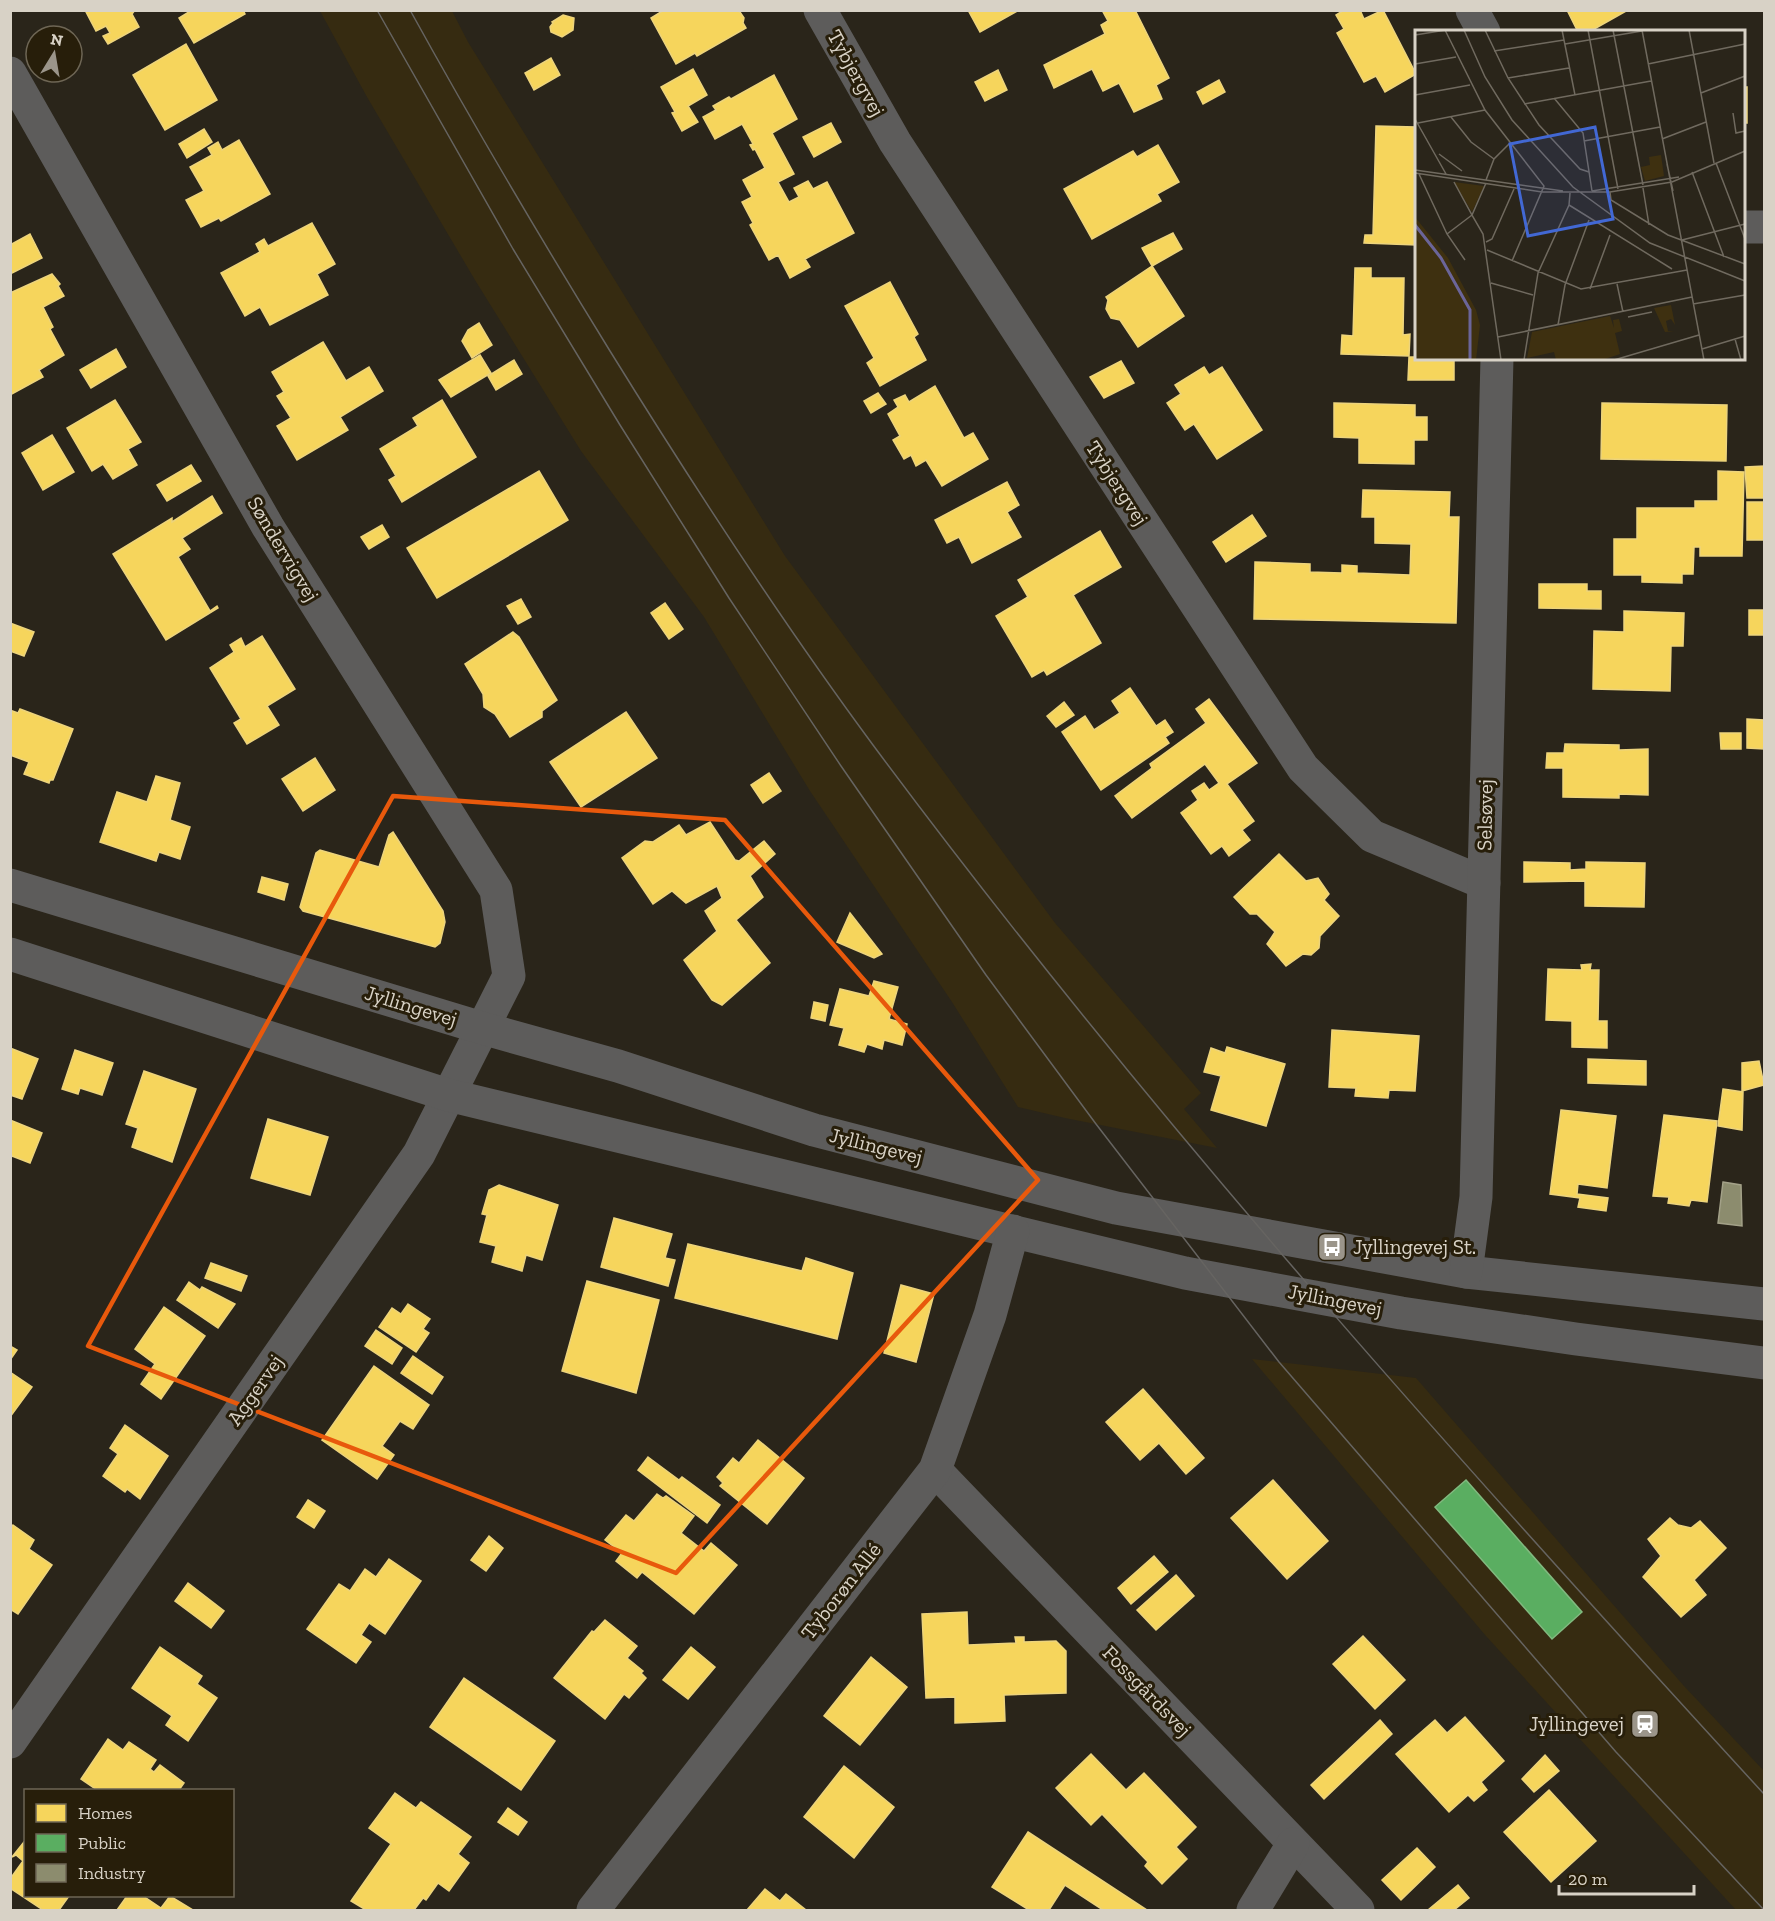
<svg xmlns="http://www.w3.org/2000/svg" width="1775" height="1921" font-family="'Zilla Slab',serif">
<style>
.built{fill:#362b11}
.homes{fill:#f6d55c;stroke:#edd47c;stroke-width:1.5}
.public{fill:#5aae61;stroke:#80b97f;stroke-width:1.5}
.industry{fill:#8c8c6e;stroke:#a3a188;stroke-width:1.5}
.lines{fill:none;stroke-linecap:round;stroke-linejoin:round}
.minor{stroke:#5d5c5b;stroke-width:33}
.tram{stroke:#666461;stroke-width:1.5}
.marked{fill:none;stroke:#e8590c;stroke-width:4.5;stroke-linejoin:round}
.labels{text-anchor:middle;stroke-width:6;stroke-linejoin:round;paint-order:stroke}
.street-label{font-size:21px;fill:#d8d2c6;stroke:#271e0a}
.poi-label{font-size:21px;fill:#d8d2c6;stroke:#271e0a;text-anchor:start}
.inset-river{fill:none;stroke:#6b6599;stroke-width:3}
.inset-road{fill:none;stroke:#706a5f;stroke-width:1.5}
.view{fill:#4268d4;fill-opacity:0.15;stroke:#4268d4;stroke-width:3}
.inset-edge{fill:none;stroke:#d8d2c6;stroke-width:3}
</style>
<rect width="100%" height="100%" fill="#2a251a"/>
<g class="built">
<path d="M320 11H452L468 42 785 556 1055 923 1201 1093 1184 1109 1217 1148 1065 1118 1018 1107 952 1002 810 791 704 617 581 451 475 280 367 97Z"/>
<path d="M1252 1359 1416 1378 1684 1686 1764 1771V1910H1736L1486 1636Z"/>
</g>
<g class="homes">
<path d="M85 10H135L132 14 139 27 108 44 103 36 110 33 106 26 96 31Z"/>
<path d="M192 10H243L245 14 194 43 179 18Z"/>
<path d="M664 10H736L740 12 744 18 743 23 746 28 697 56 695 53 676 64 651 18Z"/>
<path d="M968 10H1019L980 32Z"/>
<path d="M1102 10H1135L1169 78 1156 85 1162 99 1134 112 1119 83 1103 91 1092 69 1054 88 1044 65 1105 34 1101 25 1108 21Z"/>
<path d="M1344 10H1360L1364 19 1383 10 1416 74 1385 92 1376 76 1364 82 1337 33 1344 29 1336 15Z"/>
<path d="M1567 10H1628L1589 32H1578Z"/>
<path d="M563 15 574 18 573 30 562 37 551 32 550 27 553 23 552 22Z"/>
<path d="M186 44 217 100 165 130 133 75Z"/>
<path d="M551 58 560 75 534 90 525 73Z"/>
<path d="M693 69 707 95 688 106 698 122 682 131 672 113 675 112 661 87Z"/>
<path d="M998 70 1007 90 985 101 975 82Z"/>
<path d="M774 75 797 119 772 133 794 174 778 182 789 202 799 197 794 188 808 181 813 189 827 182 854 233 805 259 810 267 790 278 778 255 769 260 750 225 753 223 742 202 752 197 743 180 765 168 755 149 753 150 750 145 753 144 742 124 715 139 703 117 716 110 713 106 729 97 731 99Z"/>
<path d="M1219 80 1225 92 1203 104 1197 92Z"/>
<rect x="1744" y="87" width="3" height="36"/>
<path d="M831 123 841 142 814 157 803 137Z"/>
<path d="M1376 126 1416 127V245L1364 243 1365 235H1373Z"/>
<path d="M204 129 212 142 187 158 179 144Z"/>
<path d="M239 140 270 194 221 221 219 218 201 227 186 200 204 191 190 167 212 155 208 148 218 142 222 150Z"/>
<path d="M1158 145 1179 182 1157 194 1161 201 1092 239 1064 189 1133 151 1137 157Z"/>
<path d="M312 223 335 264 317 274 328 295 270 325 260 307 245 316 221 273 260 252 256 244 264 239 268 246Z"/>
<path d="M1173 233 1182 249 1152 266 1184 316 1138 347 1120 320 1111 318 1106 309 1108 300 1106 297 1152 266 1142 248Z"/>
<path d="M30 234 42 258 10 274V245Z"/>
<path d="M1355 268H1371V278H1404L1403 335 1410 334 1409 356 1341 354 1342 335 1353 336Z"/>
<path d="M52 274 60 284 58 286 64 296 43 307 53 327 50 329 64 355 39 370 43 377 10 395V293Z"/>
<path d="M890 282 918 334 914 337 926 360 880 386 867 363 874 358 845 306Z"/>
<path d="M479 323 492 345 472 358 462 341 468 330Z"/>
<path d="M323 342 346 381 369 367 383 391 340 417 348 430 297 460 277 426 291 418 277 396 284 392 272 372Z"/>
<path d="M116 349 126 367 91 388 80 370Z"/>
<path d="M480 355 491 373 451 397 439 380Z"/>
<path d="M1409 357H1416V358H1454V380H1408Z"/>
<path d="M514 360 522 374 496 390 488 376Z"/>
<path d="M1121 361 1134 383 1104 398 1090 377Z"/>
<path d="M1204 367 1209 375 1222 367 1262 430 1217 459 1194 424 1185 430 1167 403 1181 394 1175 385Z"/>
<path d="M935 386 964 438 973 433 988 459 942 486 926 460 916 466 911 455 904 459 893 440 900 436 888 414 898 407 894 400 905 395 909 402Z"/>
<path d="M878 393 886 404 871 413 864 401Z"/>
<path d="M115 400 141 442 128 449 137 465 113 479 103 464 92 471 67 428Z"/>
<path d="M442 400 476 457 402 502 389 480 396 476 380 449 418 426 413 418Z"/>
<path d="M1334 403 1415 405V417H1427V440H1414V464L1359 463V438L1334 437Z"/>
<path d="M1602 403 1727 405 1726 461 1601 459Z"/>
<path d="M52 435 74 472 43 490 22 453Z"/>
<path d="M191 465 201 481 167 501 157 485Z"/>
<path d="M1764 466V498H1747L1745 467Z"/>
<path d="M539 471 568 520 437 598 407 548Z"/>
<path d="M1718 471 1744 472 1742 556H1700V547H1694L1693 574H1682V583L1642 582V575H1614V539H1637V508H1695V501H1718Z"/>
<path d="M1007 482 1019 505 1007 512 1021 537 972 563 959 537 947 543 935 520Z"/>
<path d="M1363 490 1450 492 1449 517H1459L1456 623 1254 619 1255 562 1310 564V572L1342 573V565L1357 566V573L1410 575 1411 544 1375 543V517H1362Z"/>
<path d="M212 496 222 513 182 538 190 549 178 557 210 611 217 606 218 608 166 640 113 554 172 518V522Z"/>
<rect x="1747" y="502" width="17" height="38"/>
<path d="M1252 515 1266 536 1226 562 1213 542Z"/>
<path d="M382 525 389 537 369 549 361 537Z"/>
<path d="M1100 531 1121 567 1073 595 1101 643 1047 675 1044 670 1032 677 996 616 1028 597 1018 580Z"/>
<path d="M1539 584H1587V591H1601V609L1539 608Z"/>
<path d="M521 599 531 617 518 624 507 606Z"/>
<path d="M665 603 683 629 669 639 651 613Z"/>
<rect x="1749" y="610" width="15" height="25"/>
<path d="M1624 611 1684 613 1683 646H1671L1670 691 1593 689 1594 631 1624 632Z"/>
<path d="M10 623 34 632 24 656 10 651Z"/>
<path d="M513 632 519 637 557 700 542 711V717L510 737 495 714 484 707 483 694 465 664Z"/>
<path d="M262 636 295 689 267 706 279 725 247 744 234 723 241 719 210 668 234 652 230 645 241 638 245 647Z"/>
<path d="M1130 688 1156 726 1165 720 1173 732 1165 737 1169 743 1101 790 1062 732 1085 716 1094 730 1120 713 1112 701Z"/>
<path d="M1209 699 1257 763 1227 784 1254 821 1242 830 1250 840 1229 856 1222 846 1211 854 1181 813 1198 800 1192 791 1204 783 1209 790 1219 783 1205 764 1132 818 1115 796 1152 768 1150 764 1206 723 1196 709Z"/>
<path d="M1064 702 1074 715 1056 727 1047 716Z"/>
<path d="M20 709 73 729 53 780H50L49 783 24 774 29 762 10 755V710L18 713Z"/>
<path d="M626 712 657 758 581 807 550 762Z"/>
<path d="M1747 719 1764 720V749L1747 748Z"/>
<path d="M1720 733H1741V749H1721Z"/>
<path d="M1565 744 1619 745V750L1648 749V795L1619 794V798L1563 797V768H1546L1547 753H1564Z"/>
<path d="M315 758 335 790 303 811 282 779Z"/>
<path d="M769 773 781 791 763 803 751 785Z"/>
<path d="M156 776 180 783 170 820 190 827 180 859 159 852 156 861 100 842 117 792 147 802Z"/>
<path d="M710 822 735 860 739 861 764 841 775 854 750 876 763 897 736 920 770 963 722 1005 712 1000 684 960 717 931 705 911 722 898 717 886 686 903 672 891 653 904 622 858 645 841 653 842 679 825 686 835Z"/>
<path d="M393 832 443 911 445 922 440 943 435 947 303 911 300 907 316 853 320 850 379 867 389 835Z"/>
<path d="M1279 854 1306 881 1318 878 1329 894 1324 900 1339 916 1320 936 1319 948 1311 955 1303 954 1286 966 1267 944 1275 932 1257 914H1250L1234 897Z"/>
<path d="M1524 862 1570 863V870L1586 869V862L1645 863 1644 907 1585 906V881L1524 882Z"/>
<path d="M262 877 288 884 284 900 258 892Z"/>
<path d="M850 913 882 954 874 958 837 942Z"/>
<path d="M1591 964 1590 970H1599L1598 1021H1607V1048L1572 1047V1021L1546 1020 1548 969 1582 970 1581 965Z"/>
<path d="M874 981 898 987 889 1019 907 1024 902 1045 884 1040 882 1049 867 1044 864 1052 839 1045 844 1028 830 1025 840 989 869 996Z"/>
<path d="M814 1002 828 1005 825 1021 811 1018Z"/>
<path d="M1332 1030 1419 1036 1415 1091 1389 1090 1388 1098 1355 1096 1356 1088 1329 1087Z"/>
<path d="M1227 1047 1285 1064 1266 1126 1211 1110 1221 1076 1204 1072 1211 1048 1225 1053Z"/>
<path d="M10 1048 38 1059 22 1099 10 1095Z"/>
<path d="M75 1050 113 1063 102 1095 80 1088 78 1094 62 1089Z"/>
<path d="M1588 1059 1646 1061V1085L1588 1083Z"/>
<path d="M1759 1061 1764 1085 1742 1091V1063Z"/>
<path d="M144 1071 196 1089 172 1162 132 1147 138 1128 126 1124Z"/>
<path d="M1723 1089 1743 1092 1742 1130 1718 1126Z"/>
<path d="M1561 1110 1616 1116 1607 1188 1578 1184 1577 1194 1608 1198 1606 1211 1578 1207 1580 1198 1550 1194Z"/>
<path d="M1664 1115 1717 1121 1707 1202 1691 1200 1689 1206 1668 1203 1669 1197 1653 1196Z"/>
<path d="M268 1119 328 1137 310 1195 251 1178Z"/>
<path d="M10 1120 42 1133 30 1163 12 1156 10 1159Z"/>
<path d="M499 1185 558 1205 542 1260 526 1255 522 1271 492 1262 496 1246 480 1242 487 1215 482 1214 489 1190Z"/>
<path d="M614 1218 672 1234 665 1258 675 1260 668 1286 601 1267Z"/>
<path d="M688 1244 802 1271 806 1258 853 1273 837 1339 675 1298Z"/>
<path d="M211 1263 247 1276 241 1291 205 1278Z"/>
<path d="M587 1281 659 1300 636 1393 562 1371Z"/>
<path d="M189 1282 200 1290 202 1287 235 1304 218 1328 177 1300Z"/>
<path d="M901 1285 934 1294 916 1362 884 1353Z"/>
<path d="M408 1304 430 1319 423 1329 429 1333 416 1352 379 1327 392 1308 401 1314Z"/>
<path d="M164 1307 205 1336 161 1399 141 1384 155 1364 135 1349Z"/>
<path d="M376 1330 402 1348 392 1364 365 1346Z"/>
<path d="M10 1346 17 1350 10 1360Z"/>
<path d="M413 1356 443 1377 432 1394 401 1373Z"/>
<path d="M374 1366 429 1405 413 1429 400 1421 382 1446 394 1455 377 1479 322 1440Z"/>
<path d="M10 1372 32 1387 10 1417Z"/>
<path d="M1143 1389 1204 1458 1186 1474 1159 1443 1140 1460 1106 1422Z"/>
<path d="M125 1425 168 1456 140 1499 127 1489 125 1492 103 1476 118 1454 110 1448Z"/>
<path d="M758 1440 804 1478 767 1524 720 1486 723 1483 717 1477 733 1458 739 1463Z"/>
<path d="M648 1457 679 1480 682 1477 720 1505 707 1523 638 1470Z"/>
<path d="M1273 1480 1328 1541 1287 1579 1231 1518Z"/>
<path d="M657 1494 663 1498 666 1496 694 1516 681 1533 704 1551 711 1543 737 1565 694 1614 642 1572 637 1578 616 1561 622 1553 605 1540 626 1515 634 1521Z"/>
<path d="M308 1500 325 1511 314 1528 297 1517Z"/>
<path d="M1670 1518 1678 1525 1691 1528 1700 1521 1726 1548 1694 1580 1706 1595 1681 1617 1643 1577 1661 1556 1648 1539Z"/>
<path d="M13 1525 34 1540 29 1549 52 1565 18 1614 10 1609V1528Z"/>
<path d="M489 1536 503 1548 486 1571 471 1560Z"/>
<path d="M1154 1556 1168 1572 1131 1604 1118 1588Z"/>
<path d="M389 1559 421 1581 385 1634 369 1623 361 1635 371 1642 356 1663 307 1629 339 1584 350 1591 365 1569 376 1577Z"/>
<path d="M1176 1575 1194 1596 1156 1630 1137 1610Z"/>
<path d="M188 1583 224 1611 211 1628 175 1601Z"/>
<path d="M967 1612 968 1645 1016 1643 1015 1637H1024V1642L1056 1641 1066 1651V1693L1004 1695 1005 1721 955 1723V1697L926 1698 922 1614Z"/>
<path d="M605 1620 637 1646 627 1658 643 1671 641 1673 646 1678 629 1698 624 1694 605 1719 554 1678 592 1631 594 1632Z"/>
<path d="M1363 1636 1405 1680 1375 1709 1333 1664Z"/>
<path d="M160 1647 202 1676 197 1684 217 1698 188 1741 166 1725 172 1716 132 1688Z"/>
<path d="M691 1647 715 1667 688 1699 663 1680Z"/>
<path d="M871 1657 907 1687 860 1745 824 1716Z"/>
<path d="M464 1678 555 1741 521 1790 430 1727Z"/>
<path d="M1465 1717 1504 1761 1481 1782 1487 1790 1474 1801 1468 1795 1449 1812 1396 1754 1435 1720 1447 1733Z"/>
<path d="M1380 1720 1392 1734 1324 1799 1311 1785Z"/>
<path d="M108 1739 123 1750 129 1742 156 1760 150 1769 154 1772 160 1765 184 1783 179 1790H97L81 1779Z"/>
<path d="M1091 1754 1126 1790 1144 1773 1196 1827 1176 1847 1187 1859 1162 1884 1145 1866 1148 1862 1102 1814 1091 1825 1056 1788Z"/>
<path d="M1545 1755 1559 1771 1534 1792 1522 1779Z"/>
<path d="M844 1766 894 1807 854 1858 804 1817Z"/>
<path d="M1549 1790 1596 1841 1551 1882 1504 1832Z"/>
<path d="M395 1793 416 1808 421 1802 471 1837 458 1854 469 1863 449 1891 438 1883 426 1900 423 1898 414 1910H366L351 1901 391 1844 369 1828Z"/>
<path d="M508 1808 527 1822 518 1835 498 1822Z"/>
<path d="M1028 1832 1147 1910H1103L1065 1885 1049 1910H1029L992 1887Z"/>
<path d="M24 1842 26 1843V1896H69L59 1910H43L10 1888V1879L23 1861 16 1855 12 1857Z"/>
<path d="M1417 1848 1435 1867 1401 1900 1382 1880Z"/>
<path d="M1458 1885 1469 1898 1454 1910H1428Z"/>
<path d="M765 1889 780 1901 786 1894 806 1910H747Z"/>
<path d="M127 1896H143L161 1908 170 1896 193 1910H117Z"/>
</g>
<path class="public" d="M1466 1480 1582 1612 1552 1639 1435 1507Z"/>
<path class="industry" d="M1723 1182 1741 1185 1742 1226 1718 1223Z"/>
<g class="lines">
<g class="minor">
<path d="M820 10 895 142 1303 768 1372 836 1484 883"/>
<path d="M1472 10 1484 32"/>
<path d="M10 73 268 527 496 890 509 976 419 1154 10 1742"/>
<path d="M1744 227H1764"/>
<path d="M10 885 482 1028 618 1066 814 1130 1116 1208 1466 1272 1764 1304"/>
<path d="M10 954 448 1095 1185 1273 1401 1313 1576 1339 1764 1363"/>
<path d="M1466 1272 1476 1197 1497 358"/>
<path d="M935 1470 1358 1910"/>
<path d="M593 1910 935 1470 990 1315 1013 1231"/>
<path d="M1253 1910 1293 1844"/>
</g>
<g class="tram">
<path d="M377 10 513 249 620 425 729 598 841 766 986 975 1096 1124 1279 1362 1616 1752 1764 1910"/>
<path d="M410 10C474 126 541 239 610 351 693 485 779 618 873 745 1147 1114 1454 1456 1764 1794"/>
</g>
</g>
<path class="marked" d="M393 796 725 820 1038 1180 676 1573 88 1346Z"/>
<defs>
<g id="bus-square" transform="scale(1.5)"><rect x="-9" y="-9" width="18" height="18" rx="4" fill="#9b958a" stroke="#271e0a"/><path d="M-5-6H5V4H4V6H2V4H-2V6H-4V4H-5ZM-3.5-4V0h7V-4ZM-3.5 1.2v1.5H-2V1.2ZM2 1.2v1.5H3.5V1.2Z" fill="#fff"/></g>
<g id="station-square" transform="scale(1.5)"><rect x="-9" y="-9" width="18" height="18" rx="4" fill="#9b958a" stroke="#271e0a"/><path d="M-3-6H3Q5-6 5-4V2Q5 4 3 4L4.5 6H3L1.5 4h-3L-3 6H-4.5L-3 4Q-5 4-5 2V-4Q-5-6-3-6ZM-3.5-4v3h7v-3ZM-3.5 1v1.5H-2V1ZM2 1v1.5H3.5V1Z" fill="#fff"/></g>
</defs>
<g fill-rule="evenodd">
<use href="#bus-square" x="1332" y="1247"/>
<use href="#station-square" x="1645" y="1724"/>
</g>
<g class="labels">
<g class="street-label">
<text transform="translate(856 73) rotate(61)" y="7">Tybjergvej</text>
<text transform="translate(1117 483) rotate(57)" y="7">Tybjergvej</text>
<text transform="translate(283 549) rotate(59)" y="7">Søndervigvej</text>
<text transform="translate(1485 815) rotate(-89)" y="7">Selsøvej</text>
<text transform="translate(411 1006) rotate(17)" y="7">Jyllingevej</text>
<text transform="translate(876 1146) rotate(14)" y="7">Jyllingevej</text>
<text transform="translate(1335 1300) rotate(11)" y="7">Jyllingevej</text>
<text transform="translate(255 1390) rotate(-55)" y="7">Aggervej</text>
<text transform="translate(841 1591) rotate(-52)" y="7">Tyborøn Allé</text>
<text transform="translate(1147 1691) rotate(46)" y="7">Fossgårdsvej</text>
</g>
<g class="poi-label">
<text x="1353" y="1254">Jyllingevej St.</text>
<text x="1624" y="1731" text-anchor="end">Jyllingevej</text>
</g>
</g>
<g transform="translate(1415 30)">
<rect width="330" height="330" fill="#2a251a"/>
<path d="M246 125 249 146 230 151 226 137 235 135 234 127ZM39 152 69 156 57 182ZM0 187 33 228 61 280 65 295 61 330H0ZM256 275 260 295 256 289 251 291 253 301H259L250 302 239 278ZM195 286 199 298 198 290 204 289 207 301 200 303 205 324 187 330H141L139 322 112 328 117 302Z" fill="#3e3010"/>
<path class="inset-river" d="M0 195 26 228 55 280V330"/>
<path class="inset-road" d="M30 0 70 80 129 156 97 231M49 0 70 47 97 90 158 157 235 213 330 251M70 0 93 48 124 95 165 139 174 142M147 0 160 65M173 0 203 159M198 0 228 155M227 0 289 330M274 0 299 133M0 5 31 0M150 14 227 1M79 21 149 10M0 34 41 27M233 34 330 14M93 48 154 38M286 63 330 46M0 65 55 55M139 68 168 103 177 161M109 74 236 51M318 83 321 103 330 101M36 87 56 112 79 129M0 89 31 144M3 93 70 80M247 109 291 92M169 111 245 97M24 124 47 141M301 133 330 209M252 134 258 161M0 140 148 161M277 142 309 227M0 143 127 162H195L257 152 330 121M4 144 32 204 50 230M71 150 79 129 94 114M39 152 57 185 71 153M228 158 234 195M177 161 264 147M195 162 196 170 253 205 330 234M154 175 257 239M32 204 57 185 68 204 86 330M267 210 330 194M71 212 77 209 99 159M72 220 166 259 272 240M76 253 118 265M202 254 208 282M175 259 195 205M278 274 330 265M213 287 237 282M143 295 150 255 174 190M83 307 277 267M320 309 326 330M287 319 330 306M109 330 123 243 154 175 155 163M199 330 284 305"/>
<path class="view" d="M180 97 198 189 113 206 95 114Z"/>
<rect width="330" height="330" class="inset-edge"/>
</g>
<rect width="1775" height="1921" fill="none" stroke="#d8d2c6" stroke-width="24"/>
<rect x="24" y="1789" width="210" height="108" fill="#271e0a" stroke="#6e6655" stroke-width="1.5"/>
<rect x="36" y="1804" width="30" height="18" fill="#f6d55c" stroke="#6e6655" stroke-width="1.5"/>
<text x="78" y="1819" font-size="18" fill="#d8d2c6">Homes</text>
<rect x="36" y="1834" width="30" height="18" fill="#5aae61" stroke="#6e6655" stroke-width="1.5"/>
<text x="78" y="1849" font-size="18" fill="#d8d2c6">Public</text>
<rect x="36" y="1864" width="30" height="18" fill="#8c8c6e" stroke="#6e6655" stroke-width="1.5"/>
<text x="78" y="1879" font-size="18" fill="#d8d2c6">Industry</text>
<g transform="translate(54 54) rotate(11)"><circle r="28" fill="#271e0a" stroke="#6e6655" stroke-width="1.5"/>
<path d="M0-4.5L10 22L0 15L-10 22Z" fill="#9b958a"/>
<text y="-9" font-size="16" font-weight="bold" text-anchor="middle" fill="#d8d2c6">N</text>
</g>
<path d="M1559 1885v9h135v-9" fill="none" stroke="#d8d2c6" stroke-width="3"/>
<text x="1568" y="1885" font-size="18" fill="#d8d2c6" stroke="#271e0a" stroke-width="4.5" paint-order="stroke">20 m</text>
</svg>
